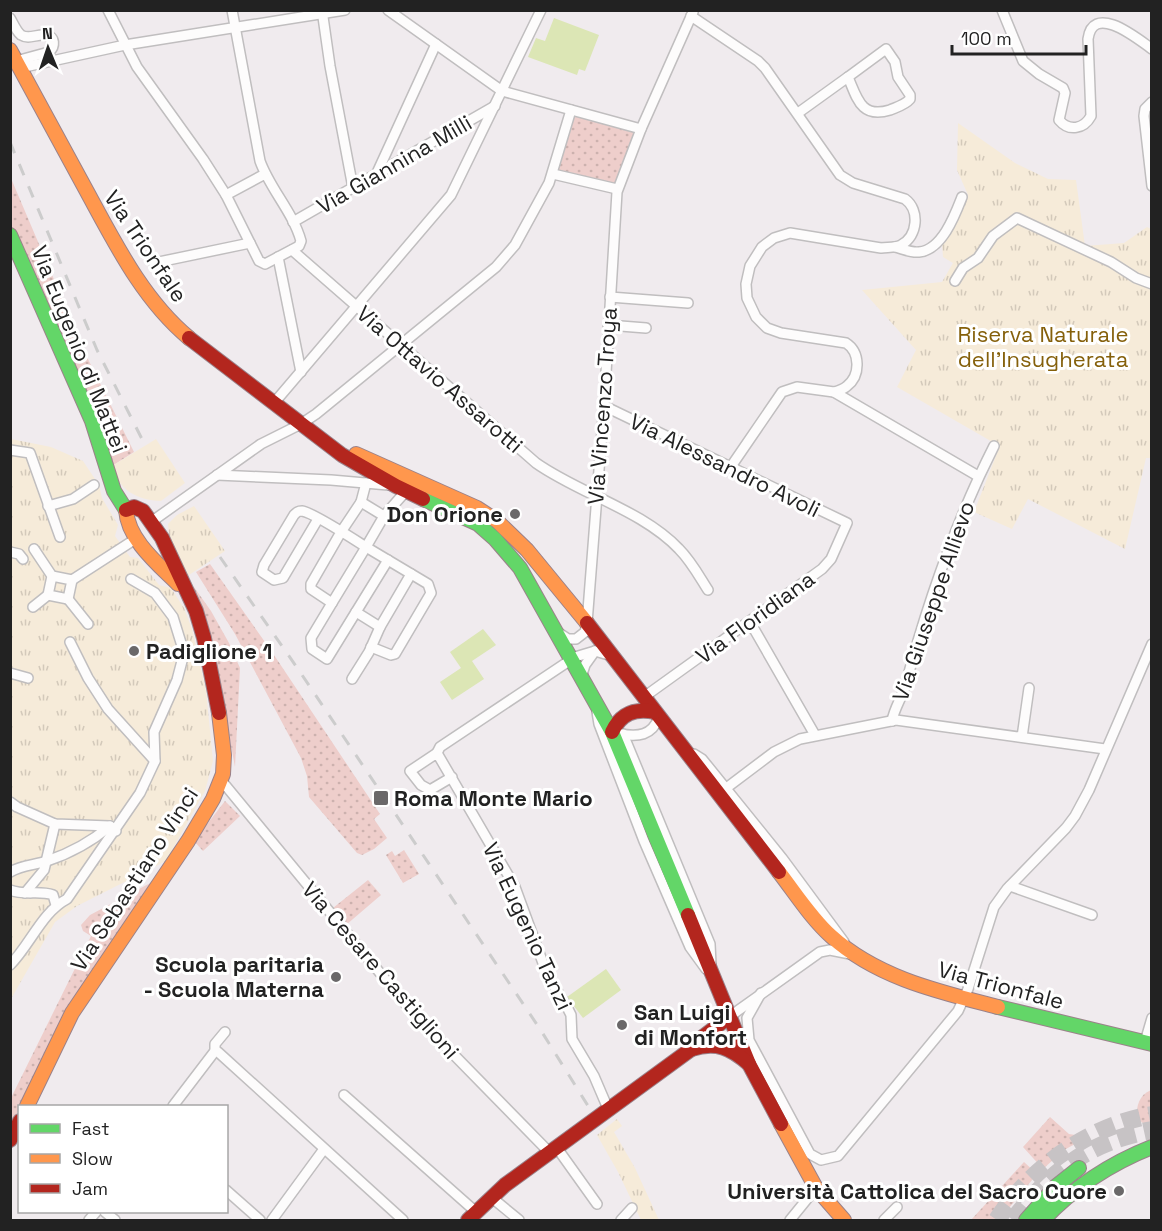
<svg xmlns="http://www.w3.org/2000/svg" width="1162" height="1231" font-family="'Space Grotesk',sans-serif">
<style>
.grass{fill:url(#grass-dots)}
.park{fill:url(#park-tufts)}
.pitch{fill:#dce6b5}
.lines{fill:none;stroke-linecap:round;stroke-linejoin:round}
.highway-tunnel{stroke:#c7c3c5;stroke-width:18;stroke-dasharray:18 9;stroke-linecap:butt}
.street-casing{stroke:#c0bebf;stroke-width:12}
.fast-casing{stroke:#9b828a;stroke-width:16}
.slow-casing{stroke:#9b828a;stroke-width:16}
.jam-casing{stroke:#9b828a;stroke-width:16}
.street{stroke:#fdfcfc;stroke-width:9}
.fast{stroke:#63d668;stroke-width:14}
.slow{stroke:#ff974d;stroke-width:14}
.jam{stroke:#b3261e;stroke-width:14}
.rail{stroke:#ccc;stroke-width:3;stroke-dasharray:12 12;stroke-linecap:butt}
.poi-dot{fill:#6a6869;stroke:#fff;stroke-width:2}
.labels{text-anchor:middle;stroke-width:6;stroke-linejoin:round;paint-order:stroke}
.street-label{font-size:22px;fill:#222;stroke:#fff}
.park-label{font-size:22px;fill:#85600b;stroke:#fff}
.poi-label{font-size:22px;font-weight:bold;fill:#222;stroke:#fff;text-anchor:end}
</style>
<defs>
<pattern id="grass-dots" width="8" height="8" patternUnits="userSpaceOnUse" patternTransform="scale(1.5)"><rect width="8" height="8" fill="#eececb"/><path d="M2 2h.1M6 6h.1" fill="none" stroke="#ccb1ae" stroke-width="1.8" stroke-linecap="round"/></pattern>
<pattern id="park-tufts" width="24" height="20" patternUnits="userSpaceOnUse" patternTransform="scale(1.5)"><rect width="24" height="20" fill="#f6ebd9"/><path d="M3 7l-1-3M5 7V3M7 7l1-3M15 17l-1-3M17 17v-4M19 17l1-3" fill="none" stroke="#d3c9ba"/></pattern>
</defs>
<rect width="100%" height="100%" fill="#f0ebee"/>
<g class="grass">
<path d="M573 114 636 130 614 185 557 170Z"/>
<path d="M10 176 87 357 134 452 112 466 95 415 11 230Z"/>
<path d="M210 564 272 652 380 814 374 819 387 838 374 849 362 855 357 853 309 797 307 776 301 758 235 634 196 572Z"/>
<path d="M194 587 211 611 229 643 240 668 235 767 209 628 202 606 192 590Z"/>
<path d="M225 801 240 816 203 851 194 841Z"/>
<path d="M404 850 419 874 403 883 386 855 392 851 395 856Z"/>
<path d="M156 880 73 999 58 1026 11 1126 10 1100 91 936 83 931 81 925 90 915Z"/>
<path d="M368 880 381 895 346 925 333 908Z"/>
<path d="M1151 1090V1125H1145L1137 1118C1136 1106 1139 1095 1151 1090Z"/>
<path d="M1050 1117 1069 1134 1088 1137 1064 1150 1043 1169 1023 1147Z"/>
<path d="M1024 1162 1037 1174 999 1220H971Z"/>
</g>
<g class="park">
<path d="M958 123 1015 163 1048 179 1076 180 1085 246 1124 243 1147 227 1151 229V458H1146L1125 549 1028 499 1012 529 974 512 999 448 989 440 897 387 916 350 862 290 942 282 953 263 943 257 942 244 968 195 957 170Z"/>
<path d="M11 439 51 447 83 461 99 485 102 498 118 525 115 536 130 557 138 558 159 585 171 588 184 608 192 629 206 691 213 761 205 791 166 861 77 906 55 922 11 999Z"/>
<path d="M156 439 185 483 161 501C136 500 119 490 112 466Z"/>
<path d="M194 506 225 551 183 579 170 546 168 524 177 515Z"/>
<path d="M617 1119 622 1126 614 1132 635 1168 659 1220H641L618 1172 597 1135Z"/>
</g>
<g class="pitch">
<path d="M554 18 599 35 585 71 579 69 577 75 528 57 536 38 545 41Z"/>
<path d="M483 629 496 645 472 661 484 679 452 700 440 682 461 668 450 652Z"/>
<path d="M606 969 621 990 583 1018 567 997Z"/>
</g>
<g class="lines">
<g class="highway-tunnel">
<path d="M997 1220C1032 1167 1089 1126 1152 1115"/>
<path d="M1013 1220C1052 1171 1088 1142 1152 1130"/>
</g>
<g class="street-casing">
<g id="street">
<path d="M108 10 137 67 203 159 226 195"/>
<path d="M232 10 260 161C270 189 293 212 301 241L299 246 265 264 259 261 226 195 265 174"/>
<path d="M322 10 330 66 353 188"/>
<path d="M388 10 502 91 641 129"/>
<path d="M1002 10 1023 61 1039 74 1063 88 1065 93 1059 120C1069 132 1084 129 1091 116L1088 39C1093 2 1138 39 1152 49"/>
<path d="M691 16 758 61 765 68 840 175 853 183 905 199C920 210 918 236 901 245 895 248 887 247 881 248L790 233 774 238 762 247 750 266 746 284 747 298 756 317 767 328 781 333 846 343C860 352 861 375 847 386 844 389 838 391 834 392L797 387 782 392 730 468"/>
<path d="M10 18C13 23 16 31 21 35 29 40 36 34 45 35 56 36 55 47 49 52L16 61"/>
<path d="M886 49 895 62 898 77 910 95V99C905 105 897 107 890 110 861 119 857 98 848 77Z"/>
<path d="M20 68 125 45 345 10"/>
<path d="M1152 102 1145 109 1144 116 1152 186"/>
<path d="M798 113 848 77"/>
<path d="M553 174 617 189"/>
<path d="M376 175 436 44"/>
<path d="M293 222 495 106"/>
<path d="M895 247C903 249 911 253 919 252 942 250 955 215 962 197"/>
<path d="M292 250 536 463C580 494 642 510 679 549 691 561 699 576 708 590"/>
<path d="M278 257 301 372"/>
<path d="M154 263 250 243"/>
<path d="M955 281 963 268 978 258 993 236 1017 218 1111 262 1136 278 1152 284"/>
<path d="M610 297 688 303"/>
<path d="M608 325 646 328"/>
<path d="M834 392 978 476"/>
<path d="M274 403 451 195 541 10"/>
<path d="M604 406 847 523 831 559 822 569 644 697"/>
<path d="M10 450 30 453 60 537"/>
<path d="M217 475 331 480 388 485"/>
<path d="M366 483 361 502 384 516 366 547 428 584 431 593 395 654 391 655 371 647"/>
<path d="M48 506 73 499 94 485"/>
<path d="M384 516 406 491"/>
<path d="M318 519 283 578 274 580 262 572 264 565 294 515C297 512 298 511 302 511 312 512 355 540 366 547L332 603 311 589V584L341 532 361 502"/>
<path d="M151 522 261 444 301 424 316 414 496 267 515 245 549 183 571 110"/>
<path d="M34 549 52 576 48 595 68 599 72 580 52 576"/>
<path d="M10 552 19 554 23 559"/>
<path d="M72 580 137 538"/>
<path d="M68 599 88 624"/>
<path d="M332 603 311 638 312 649 327 659 388 560"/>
<path d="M33 607 48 595"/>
<path d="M356 612 380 627 411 574"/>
<path d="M750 622 815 735"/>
<path d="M559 633 568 639H576L585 632 587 623 604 406 617 192 641 129 693 12"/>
<path d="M70 642 88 678 108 709 155 761"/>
<path d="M10 673 28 678"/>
<path d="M581 678 585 665 595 651"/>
<path d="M352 679 369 652 380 627"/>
<path d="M597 712 599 724 644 841 690 947 706 969"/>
<path d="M892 721C894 709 901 699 905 687 927 604 955 523 994 446"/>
<path d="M620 734C638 737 652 736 659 717"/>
<path d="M623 734 710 944 711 964"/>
<path d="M1022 737 1029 688"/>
<path d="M437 753 440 747 575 657 595 651 612 656"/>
<path d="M694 754 702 759 782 858 844 942"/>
<path d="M452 777 430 790 421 785 410 771 437 753 515 887 547 974 568 1009 571 1015 572 1039 594 1076 609 1111"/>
<path d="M221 780 413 1013 550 1153"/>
<path d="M725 789 774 752 800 739 896 720 1105 749"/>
<path d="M10 802 17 807 55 824 110 826 116 831"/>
<path d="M10 872C22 865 35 865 47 861 71 853 91 842 110 826"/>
<path d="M1010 886 1092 915"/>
<path d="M10 890C25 896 39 890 53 895L56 905"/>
<path d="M25 893 44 870 55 824"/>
<path d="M10 965C30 945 42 912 67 899L140 793 155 761 154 732 177 680 182 661V646L173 617 155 593 131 579"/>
<path d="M761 993 747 1018 749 1040 810 1154 821 1160 838 1156 958 1011 968 989 994 907 1007 889 1066 828 1075 816 1089 790 1152 644"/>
<path d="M729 1017 820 952 830 950 850 954"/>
<path d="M1145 1042 1152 1018"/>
<path d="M215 1051 218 1052 403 1220"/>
<path d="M344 1095 476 1212"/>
<path d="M173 1106 215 1051V1044L225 1032"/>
<path d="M557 1148 597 1204"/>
<path d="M226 1190 260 1220"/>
<path d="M491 1197 519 1220"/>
<path d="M105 1212 115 1220"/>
<path d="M89 1220 96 1212"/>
<path d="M272 1220 324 1149"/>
<path d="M621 1220 632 1208"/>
<path d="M790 1220 816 1188"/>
<path d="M884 1220 897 1207"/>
</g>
</g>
<g class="fast-casing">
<g id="fast">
<path d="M10 235 92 421 114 491 126 510"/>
<path d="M423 499 478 524 495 539 520 568 612 732 688 915"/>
<path d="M998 1007 1152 1044"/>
<path d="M1026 1220 1055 1187 1079 1168"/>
<path d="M1043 1220C1074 1187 1109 1164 1152 1147"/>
</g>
</g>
<g class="slow-casing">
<g id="slow">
<path d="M10 50C35 96 60 142 85 188 114 241 142 299 189 338"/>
<path d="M356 454 477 508 497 521 527 550 587 623"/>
<path d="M126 510C128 540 158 564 178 584"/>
<path d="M779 872C796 894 811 918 831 936 877 978 940 992 998 1007"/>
<path d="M27 1106 72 1013 188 841 213 799 223 774 224 755 219 713"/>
<path d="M781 1124 816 1188 844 1220"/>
</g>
</g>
<g class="jam-casing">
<g id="jam">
<path d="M189 338 342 455 396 486 423 499"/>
<path d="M126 510 134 507 143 511 162 538 196 611 204 638 219 713"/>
<path d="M587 623 779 872"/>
<path d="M612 732C621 713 635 708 655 712"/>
<path d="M688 915 749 1064 781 1124"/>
<path d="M692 1049C716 1041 731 1048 749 1064"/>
<path d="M10 1140 20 1121"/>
<path d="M468 1220 505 1185 690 1050 700 1039 729 1017"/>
</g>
</g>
<use href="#street" class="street"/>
<use href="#fast" class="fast"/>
<use href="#slow" class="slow"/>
<use href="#jam" class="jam"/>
<g class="rail">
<path d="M10 142 97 350 145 445"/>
<path d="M220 557 298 669 540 1029 590 1109"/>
</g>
</g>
<g class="poi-dot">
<circle cx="515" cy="514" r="6"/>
<circle cx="134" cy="651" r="6"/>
<rect x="373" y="790" width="16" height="16" rx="3"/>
<circle cx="336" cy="977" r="6"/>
<circle cx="622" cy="1025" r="6"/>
<circle cx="1119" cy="1191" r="6"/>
</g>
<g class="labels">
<g class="street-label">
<text transform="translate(394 164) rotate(-30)" y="8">Via Giannina Milli</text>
<text transform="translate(146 246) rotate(56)" y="8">Via Trionfale</text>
<text transform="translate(80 349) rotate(68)" y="8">Via Eugenio di Mattei</text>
<text transform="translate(440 379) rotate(41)" y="8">Via Ottavio Assarotti</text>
<text transform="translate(602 406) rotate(-86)" y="8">Via Vincenzo Troya</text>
<text transform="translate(725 465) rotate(26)" y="8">Via Alessandro Avoli</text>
<text transform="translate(933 601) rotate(-71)" y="8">Via Giuseppe Allievo</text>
<text transform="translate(755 617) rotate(-36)" y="8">Via Floridiana</text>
<text transform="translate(134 879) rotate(-57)" y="8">Via Sebastiano Vinci</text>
<text transform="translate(528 926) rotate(65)" y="8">Via Eugenio Tanzi</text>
<text transform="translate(381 970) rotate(49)" y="8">Via Cesare Castiglioni</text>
<text transform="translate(1001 985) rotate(15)" y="8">Via Trionfale</text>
</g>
<g class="park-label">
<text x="1043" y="342">Riserva Naturale<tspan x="1043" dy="25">dell'Insugherata</tspan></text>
</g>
<g class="poi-label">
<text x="503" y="522">Don Orione</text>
<text x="146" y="659" text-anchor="start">Padiglione 1</text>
<text x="394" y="806" text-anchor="start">Roma Monte Mario</text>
<text x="324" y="972">Scuola paritaria<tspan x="324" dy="25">- Scuola Materna</tspan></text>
<text x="634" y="1020" text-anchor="start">San Luigi<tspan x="634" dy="25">di Monfort</tspan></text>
<text x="1107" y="1199">Università Cattolica del Sacro Cuore</text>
</g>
</g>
<rect width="1162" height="1231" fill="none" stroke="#222222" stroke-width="24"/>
<rect x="18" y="1105" width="210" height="108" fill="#ffffff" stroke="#a7a7a7" stroke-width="1.5"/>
<rect x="30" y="1124" width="30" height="9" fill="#63d668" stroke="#a7a7a7" stroke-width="1.5"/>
<text x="72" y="1135" font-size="18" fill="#222222">Fast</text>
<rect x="30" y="1154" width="30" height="9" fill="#ff974d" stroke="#a7a7a7" stroke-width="1.5"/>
<text x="72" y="1165" font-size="18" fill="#222222">Slow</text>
<rect x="30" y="1184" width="30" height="9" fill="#b3261e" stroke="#a7a7a7" stroke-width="1.5"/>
<text x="72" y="1195" font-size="18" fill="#222222">Jam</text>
<g transform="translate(48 48) rotate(358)" stroke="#ffffff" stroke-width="4.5" paint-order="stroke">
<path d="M0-4.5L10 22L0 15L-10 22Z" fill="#222222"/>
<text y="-9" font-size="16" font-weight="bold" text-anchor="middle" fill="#222222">N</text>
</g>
<path d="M952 45v9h134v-9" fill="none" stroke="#222222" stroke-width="3"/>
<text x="961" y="45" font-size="18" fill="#222222" stroke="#ffffff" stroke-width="4.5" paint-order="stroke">100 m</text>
</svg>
